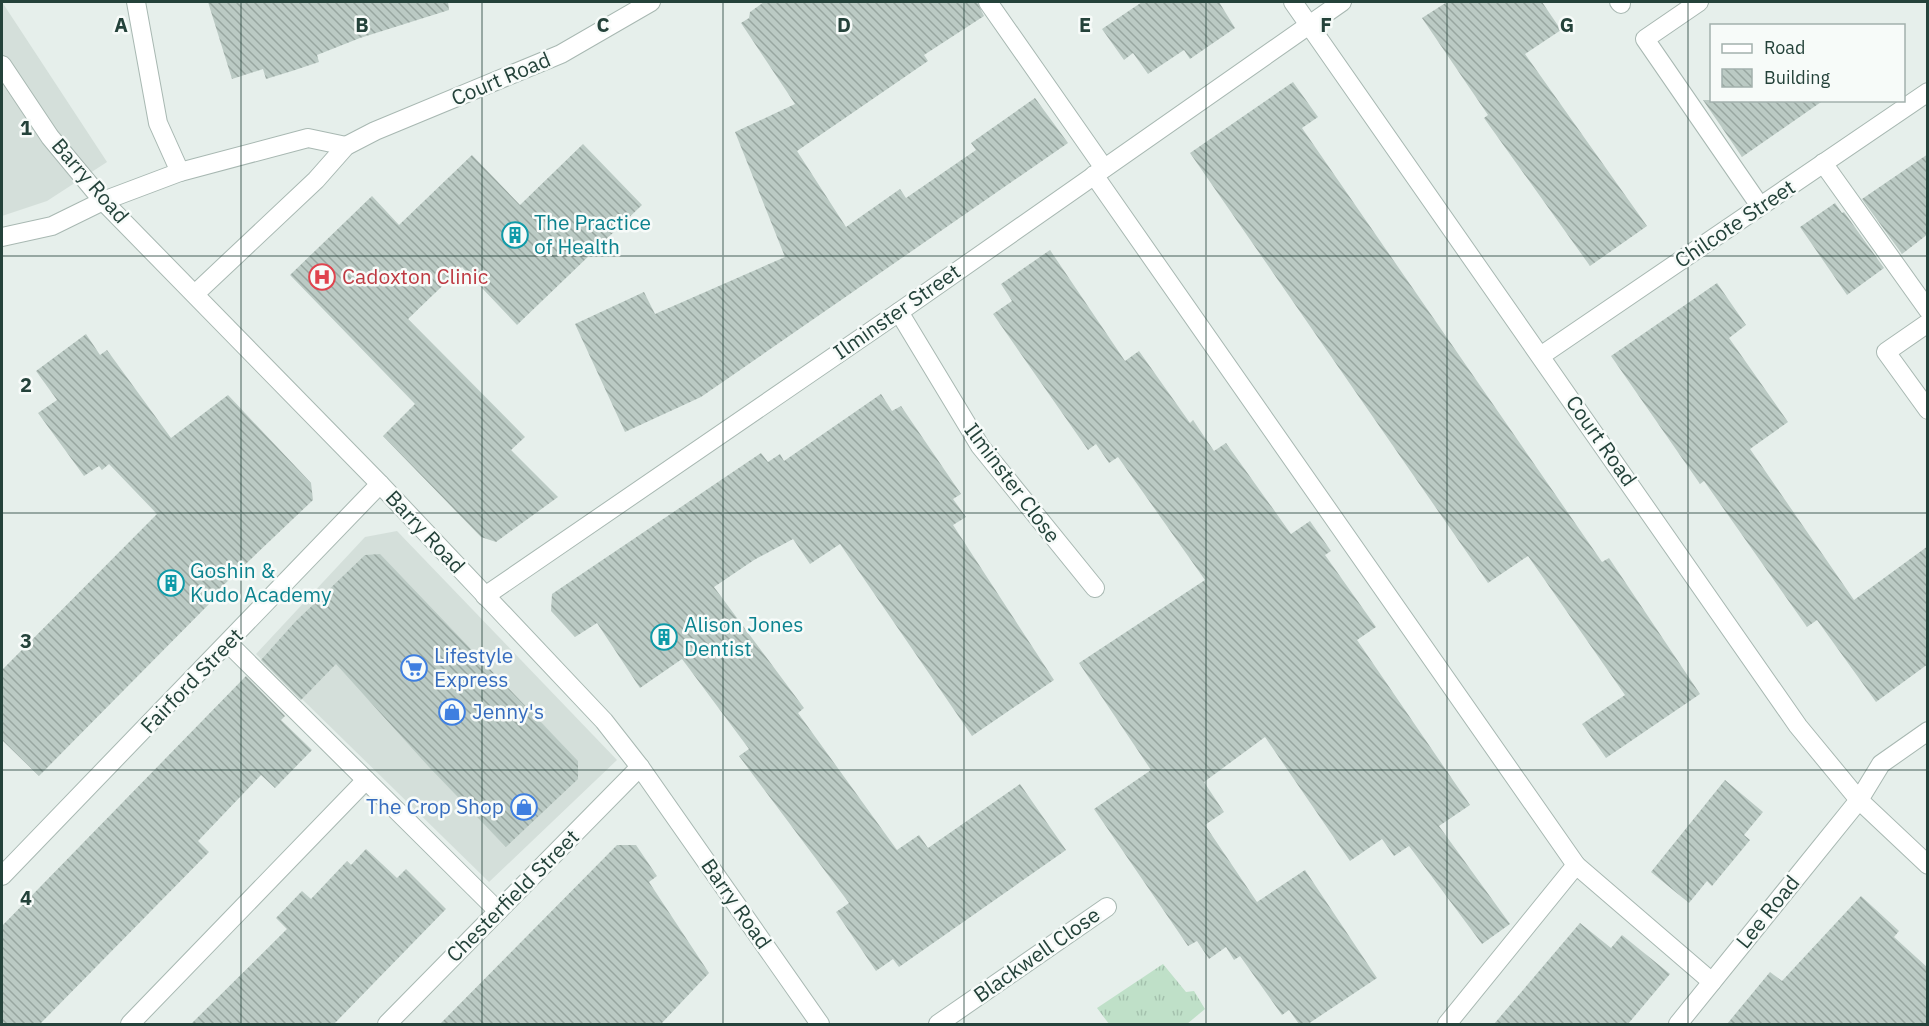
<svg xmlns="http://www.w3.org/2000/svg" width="1929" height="1026" font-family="'IBM Plex Sans',sans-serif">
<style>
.built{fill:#d4dfda}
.grass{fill:url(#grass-tufts)}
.building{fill:url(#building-back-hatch)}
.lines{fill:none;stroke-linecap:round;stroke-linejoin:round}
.service-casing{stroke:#a8b8b2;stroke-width:20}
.minor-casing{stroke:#a8b8b2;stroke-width:20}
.tertiary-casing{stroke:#a8b8b2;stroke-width:20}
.service{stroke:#fff;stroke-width:18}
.minor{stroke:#fff;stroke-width:18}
.tertiary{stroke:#fff;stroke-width:18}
.grid{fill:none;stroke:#24423a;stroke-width:1.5;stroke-opacity:0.55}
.labels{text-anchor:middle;stroke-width:5;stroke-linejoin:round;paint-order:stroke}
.street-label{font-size:21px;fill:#24423a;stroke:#f7fbf9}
.culture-label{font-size:21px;fill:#0d838f;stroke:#f7fbf9;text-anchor:start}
.health-label{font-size:21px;fill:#be3a42;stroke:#f7fbf9;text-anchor:start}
.shop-label{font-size:21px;fill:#366cbe;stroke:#f7fbf9;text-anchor:start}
.grid-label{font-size:20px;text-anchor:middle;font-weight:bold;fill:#24423a;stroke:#f7fbf9;stroke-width:5;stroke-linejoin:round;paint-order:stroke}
</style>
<defs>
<pattern id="grass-tufts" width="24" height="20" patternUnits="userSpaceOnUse" patternTransform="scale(1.5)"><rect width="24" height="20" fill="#bfe0c8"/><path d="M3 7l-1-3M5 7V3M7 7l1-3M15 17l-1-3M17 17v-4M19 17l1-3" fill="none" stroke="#a4c1ad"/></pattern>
<pattern id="building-back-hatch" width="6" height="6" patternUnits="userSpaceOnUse" patternTransform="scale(1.5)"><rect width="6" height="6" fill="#bbcac4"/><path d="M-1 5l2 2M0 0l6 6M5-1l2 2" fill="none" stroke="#98a6a0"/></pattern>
</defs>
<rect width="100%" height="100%" fill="#e6efeb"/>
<g class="built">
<path d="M2 2 107 162 47 201 2 216Z"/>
<path d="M397 531 617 760 489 882 256 654 365 537Z"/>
</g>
<path class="grass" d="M1163 964 1186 992 1194 991 1205 1009 1187 1024H1109L1097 1008Z"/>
<g class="building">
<path d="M208 2H448L449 10 360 38 317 55 319 62 292 71 266 79 263 69 232 79Z"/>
<path d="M764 2H977L984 16 924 55 928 61 797 151 846 227 900 189 906 198 976 150 971 143 1035 98 1068 143 701 397 625 432 575 324 644 292 655 314 785 257 735 132 795 104 741 23 749 18 750 12Z"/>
<path d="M1142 2H1219L1235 28 1190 59 1184 50 1148 74 1133 53 1124 60 1102 29Z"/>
<path d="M1447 2H1542L1561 30 1525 54 1647 226 1590 266 1484 118 1488 115 1422 18Z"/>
<path d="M1293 82 1318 117 1302 128 1602 562 1609 558 1700 694 1606 758 1582 724 1625 695 1528 556 1488 583 1190 153Z"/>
<path d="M1703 100H1824L1742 157Z"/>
<path d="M583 144 642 205 517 325 462 267 408 319 525 437 511 450 558 497 496 542 481 537 383 436 415 404 290 275 372 196 399 225 472 155 520 205Z"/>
<path d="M1928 154V234L1902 254 1862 199Z"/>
<path d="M1835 203 1842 213 1844 212 1884 268 1847 295 1800 227Z"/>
<path d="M1050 250 1125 361 1139 351 1190 423 1193 420 1214 451 1226 443 1291 534 1310 521 1331 551 1325 555 1376 627 1357 640 1470 805 1439 826 1510 924 1482 944 1409 846 1394 856 1382 839 1350 861 1265 737 1204 782 1224 812 1205 825 1257 902 1305 870 1377 978 1308 1024H1299L1289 1010 1282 1015 1240 956 1234 960 1226 947 1209 959 1197 941 1188 946 1094 809 1151 770 1079 663 1205 580 1118 457 1109 463 1096 444 1088 450 993 314 1012 301 1001 284Z"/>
<path d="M1717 283 1746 325 1729 338 1788 422 1750 449 1854 600 1928 546V664L1876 702 1817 620 1807 627 1704 481 1700 484 1611 356Z"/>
<path d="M86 334 100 355 107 350 171 438 228 395 311 483 313 500 211 597 213 600 39 776 2 740V670L157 514 109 464 102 470 99 466 84 476 38 413 57 400 36 371Z"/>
<path d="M881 394 892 411 901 406 961 494 953 499 966 517 953 525 1054 680 972 736 840 544 810 564 793 539 754 560 714 587 804 708 798 713 897 850 919 835 928 848 1020 784 1066 850 899 967 893 959 876 971 836 912 849 903 739 756 749 749 682 659 640 688 597 623 575 637 551 611 552 594 761 453 768 462 780 454 784 461Z"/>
<path d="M380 554 578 761V779L506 847 429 767 336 664 301 700 261 660 295 622 365 555Z"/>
<path d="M246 676 285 716 281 720 312 750 275 788 261 775 198 841 209 852 40 1024H2V926Z"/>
<path d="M1725 780 1763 812 1744 835 1750 840 1712 886 1707 881 1689 903 1651 872Z"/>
<path d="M617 845H636L657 876 649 882 709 973 661 1024H440Z"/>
<path d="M366 849 397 878 406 869 446 909 334 1024H191L287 929 276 918 302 891 311 899 347 861 351 865Z"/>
<path d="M1861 896 1899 931 1894 937 1928 968V1024H1727L1770 972 1782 981Z"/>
<path d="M1580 923 1611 948 1622 935 1670 974 1628 1024H1494Z"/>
</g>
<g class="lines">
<g class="service-casing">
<g id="service">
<path d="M988 2 1104 168"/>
<path d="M1619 2 1621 4"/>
<path d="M1699 2 1645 39 1760 206"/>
<path d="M1823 163 1928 310"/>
<path d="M1094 175 1576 865"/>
<path d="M1928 323 1886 352 1928 410"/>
<path d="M228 643 498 911"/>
<path d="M130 1024 366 780"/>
<path d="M1447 1024 1576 865 1712 982"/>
</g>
</g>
<g class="minor-casing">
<g id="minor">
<path d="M136 2 158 123 180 172"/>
<path d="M2 237 52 226 103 201"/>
<path d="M899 312 980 446 1095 588"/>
<path d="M1542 355 1928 92"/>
<path d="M485 596 899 312 1342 2"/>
<path d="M2 876 380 484"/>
<path d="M387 1024 640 767"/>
<path d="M938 1024 1107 907"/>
<path d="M1678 1024 1859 800 1881 764 1928 731"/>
</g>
</g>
<g class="tertiary-casing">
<g id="tertiary">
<path d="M1293 2 1798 726 1859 800 1928 865"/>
<path d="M2 65 50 137 103 201 380 484 604 721 640 767 820 1024"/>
<path d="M103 201 180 172 308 138 346 146"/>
<path d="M196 293 316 180 346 146 375 131 561 54 651 2"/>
</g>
</g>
<use href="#service" class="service"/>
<use href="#minor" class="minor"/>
<use href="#tertiary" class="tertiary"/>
</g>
<path class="grid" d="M241 2V1024M482 2V1024M723 2V1024M964 2V1024M1206 2V1024M1447 2V1024M1688 2V1024M2 256H1928M2 513H1928M2 770H1928"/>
<defs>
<g id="building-ring" transform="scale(1.35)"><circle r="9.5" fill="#f7fbf9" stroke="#0f9aa8" stroke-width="1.5"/><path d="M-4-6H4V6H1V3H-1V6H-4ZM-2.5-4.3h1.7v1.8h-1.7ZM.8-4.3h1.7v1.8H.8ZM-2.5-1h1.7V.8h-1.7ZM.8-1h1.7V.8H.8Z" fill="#0f9aa8"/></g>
<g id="hospital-ring" transform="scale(1.35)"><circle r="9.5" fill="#f7fbf9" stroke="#e0444e" stroke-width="1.5"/><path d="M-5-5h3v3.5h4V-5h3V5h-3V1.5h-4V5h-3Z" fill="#e0444e"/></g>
<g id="supermarket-ring" transform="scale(1.35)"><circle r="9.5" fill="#f7fbf9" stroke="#3f7fe0" stroke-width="1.5"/><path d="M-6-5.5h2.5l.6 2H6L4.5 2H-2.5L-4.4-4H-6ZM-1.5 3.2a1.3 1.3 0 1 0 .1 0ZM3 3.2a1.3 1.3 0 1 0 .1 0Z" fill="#3f7fe0"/></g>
<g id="shop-ring" transform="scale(1.35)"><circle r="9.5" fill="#f7fbf9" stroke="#3f7fe0" stroke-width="1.5"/><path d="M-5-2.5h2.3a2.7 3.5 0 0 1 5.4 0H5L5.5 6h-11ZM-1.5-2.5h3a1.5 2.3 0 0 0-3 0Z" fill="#3f7fe0"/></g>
</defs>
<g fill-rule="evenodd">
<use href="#building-ring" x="515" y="235"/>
<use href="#hospital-ring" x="322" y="277"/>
<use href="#building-ring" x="171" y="583"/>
<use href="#building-ring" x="664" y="637"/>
<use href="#supermarket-ring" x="414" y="668"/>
<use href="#shop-ring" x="452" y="712"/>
<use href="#shop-ring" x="524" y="807"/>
</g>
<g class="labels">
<g class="street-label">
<text transform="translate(501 79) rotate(-23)" y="7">Court Road</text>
<text transform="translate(90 181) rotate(49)" y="7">Barry Road</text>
<text transform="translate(1735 224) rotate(-34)" y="7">Chilcote Street</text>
<text transform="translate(897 312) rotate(-35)" y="7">Ilminster Street</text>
<text transform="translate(1601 441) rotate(55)" y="7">Court Road</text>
<text transform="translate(1012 483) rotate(53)" y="7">Ilminster Close</text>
<text transform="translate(425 532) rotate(47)" y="7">Barry Road</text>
<text transform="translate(192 681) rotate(-46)" y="7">Fairford Street</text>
<text transform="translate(513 896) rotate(-45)" y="7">Chesterfield Street</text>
<text transform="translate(736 904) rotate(55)" y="7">Barry Road</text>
<text transform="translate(1768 912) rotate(-51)" y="7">Lee Road</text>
<text transform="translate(1037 955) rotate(-35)" y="7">Blackwell Close</text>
</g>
<g class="culture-label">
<text x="534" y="230">The Practice<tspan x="534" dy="24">of Health</tspan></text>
<text x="190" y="578">Goshin &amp;<tspan x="190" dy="24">Kudo Academy</tspan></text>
<text x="684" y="632">Alison Jones<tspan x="684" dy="24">Dentist</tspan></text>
</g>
<g class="health-label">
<text x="342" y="284">Cadoxton Clinic</text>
</g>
<g class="shop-label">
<text x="434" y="663">Lifestyle<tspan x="434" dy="24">Express</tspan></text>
<text x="472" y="719">Jenny's</text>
<text x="504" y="814" text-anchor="end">The Crop Shop</text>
</g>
</g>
<g class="grid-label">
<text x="121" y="32">A</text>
<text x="362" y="32">B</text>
<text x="603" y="32">C</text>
<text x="844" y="32">D</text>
<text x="1085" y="32">E</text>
<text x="1326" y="32">F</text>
<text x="1567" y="32">G</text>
<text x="26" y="135">1</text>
<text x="26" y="392">2</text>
<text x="26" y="648">3</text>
<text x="26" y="905">4</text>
</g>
<rect width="1929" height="1026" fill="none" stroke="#24423a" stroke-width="6"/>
<rect x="1710" y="24" width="195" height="78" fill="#f7fbf9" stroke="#a3b1ad" stroke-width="1.5"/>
<rect x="1722" y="44" width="30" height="9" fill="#ffffff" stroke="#a3b1ad" stroke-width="1.5"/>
<text x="1764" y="54" font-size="18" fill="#24423a">Road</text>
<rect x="1722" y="69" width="30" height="18" fill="url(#building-back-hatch)" stroke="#a3b1ad" stroke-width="1.5"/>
<text x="1764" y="84" font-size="18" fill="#24423a">Building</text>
</svg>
